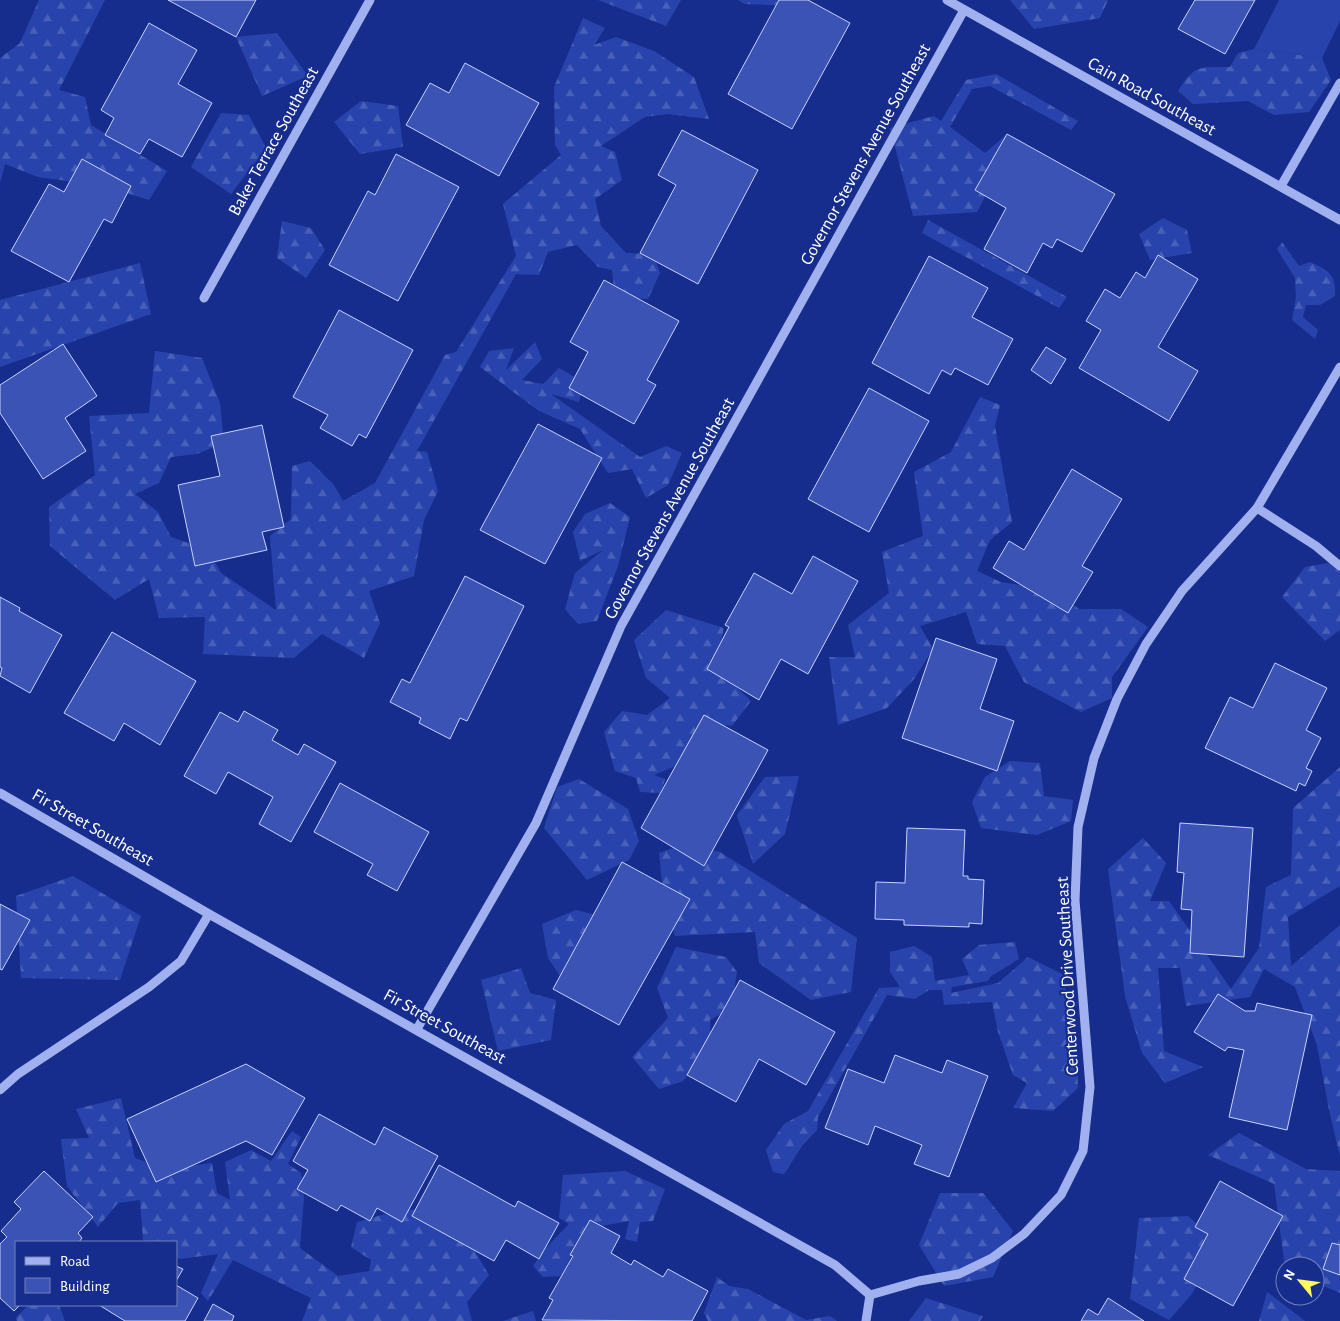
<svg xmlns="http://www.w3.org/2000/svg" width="1340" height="1321" font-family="'Alegreya Sans',sans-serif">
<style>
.grass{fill:#2844ac}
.forest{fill:url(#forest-firs)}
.building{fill:#3a53b4;stroke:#c7d2fb}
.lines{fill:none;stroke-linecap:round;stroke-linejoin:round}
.minor{stroke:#a1b1ef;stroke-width:9}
.labels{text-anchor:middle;stroke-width:4.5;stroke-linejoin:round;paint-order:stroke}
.street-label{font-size:18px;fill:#fff;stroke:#162d8d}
</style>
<defs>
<pattern id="forest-firs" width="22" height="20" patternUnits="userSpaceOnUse" patternTransform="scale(1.25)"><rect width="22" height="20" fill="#2844ac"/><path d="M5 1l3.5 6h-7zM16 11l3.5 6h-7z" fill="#4860b8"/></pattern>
</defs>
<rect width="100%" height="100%" fill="#162d8d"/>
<path class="grass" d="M1279 0H1340V21L1322 58 1254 49Z"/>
<g class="forest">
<path d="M39 0H105L59 90 85 97 91 125 167 171 149 200 105 186 38 177 5 164 0 183V58L20 43Z"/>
<path d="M598 0H681L666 26Z"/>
<path d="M738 0H793L790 6 745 4Z"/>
<path d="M1010 0H1108L1100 18 1034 29Z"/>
<path d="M583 18 605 28 594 45 616 37 654 51 694 77 709 119 668 114 645 117 601 146 615 152 622 180 595 199 601 226 626 253 653 254 660 273 648 299 615 298 612 270 598 267 577 245 548 252 539 275 516 274 417 451 427 452 438 491 424 520 414 576 369 591 380 623 364 658 322 634 294 658 203 654 205 617 159 618 149 579 115 600 50 546 49 507 95 475 89 416 149 413 155 351 202 358 220 403 224 443 197 454 171 457 159 483 135 494 158 512 171 537 208 550 221 573 276 610 270 536 291 519 292 466 310 461 334 485 343 501 375 483 445 355 456 352 516 256 503 204 561 155 555 145 554 87Z"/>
<path d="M277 33 308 76 262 96 236 37Z"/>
<path d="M1254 49 1322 58 1331 80 1309 112 1274 115 1248 101 1193 104 1178 91C1195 64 1200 67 1230 67L1238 53Z"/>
<path d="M996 74 1078 121 1071 130 990 86 972 89 950 127 985 153 1007 134 981 179 989 189 977 212 913 216 890 128 934 116 941 121 966 80Z"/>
<path d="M361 101 398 106 403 147 360 154 334 122Z"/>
<path d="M221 113 249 115 266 148 231 194 191 167Z"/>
<path d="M1163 218 1187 230 1192 253 1150 260 1139 234Z"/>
<path d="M928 220 1067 297 1059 308 922 233Z"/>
<path d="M282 221 311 228 325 250 306 278 277 258Z"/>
<path d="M1282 242 1299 266 1310 262C1329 270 1336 275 1335 296L1320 305H1306L1303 317 1318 330 1315 339 1292 320 1296 297 1295 278 1277 249Z"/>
<path d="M140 263 151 314 0 367V300Z"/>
<path d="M535 342 542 359 522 380 543 384 559 368 583 382 579 402 551 394 640 457 666 446 682 453 668 485 646 498 632 469 608 473 580 429 539 411 480 367 489 351 514 348 506 370Z"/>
<path d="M980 397 1000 405 995 426 1012 522 990 540 977 571 1001 582 1055 591 1079 609H1121L1148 627 1112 677V698L1081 712 1024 682 1005 646 977 644 966 612 920 626 933 649 914 679 887 708 838 725 829 657H855L848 625 889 593 882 552 923 536 914 472 951 452Z"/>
<path d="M610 503 630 517 618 566 597 621 578 624 565 609 575 573 603 550 580 561 573 532 585 514Z"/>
<path d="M1340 561V630L1325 641 1282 597 1305 567Z"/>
<path d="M666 610 724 628 715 667 751 701 732 726 708 723 678 765 654 775 665 779 661 793 640 792 636 778 615 771 604 732 622 711 647 715 670 698 646 678 634 640Z"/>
<path d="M1010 761 1040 763 1044 796 1073 800 1071 821 1037 835 981 828 972 802 985 777Z"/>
<path d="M1340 767V886L1288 917 1291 966 1340 925V1156L1329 1110 1317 1045 1295 987 1264 969 1250 997 1186 1006 1180 968H1158L1164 1051 1203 1067 1165 1083 1142 1053 1125 996 1108 869 1143 838 1166 863 1150 901H1169L1231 989 1259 948 1266 887 1291 875 1293 808Z"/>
<path d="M799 776 785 834 753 864 737 815 765 777Z"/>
<path d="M579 779 628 809 639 841 629 860 587 880 544 828 557 787Z"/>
<path d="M684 844 720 852 857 938 851 992 811 1000 759 963 755 932 675 936 663 893 659 853Z"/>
<path d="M73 876 141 916 120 980 21 978 16 896Z"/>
<path d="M576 910 600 916 587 944 560 976 548 958 542 924Z"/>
<path d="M1015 942 1019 959 990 977 988 981 952 987 951 993 998 983 1028 957 1062 974 1077 1040 1078 1088 1053 1111 1013 1108 1027 1083 1013 1075 998 1032 992 1002 944 1005 942 990H929L915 999 887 995 818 1117 817 1130 802 1146 784 1174 773 1172 766 1150 784 1124 808 1111 879 988 900 987 890 972V952L914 946 932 957 935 981 969 975 962 959 979 945Z"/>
<path d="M676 947 726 957 737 972 731 1008 710 1020 711 1049 683 1081 659 1089 632 1057 668 1018 657 988Z"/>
<path d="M521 968 530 993 556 1000 551 1040 498 1051 481 980Z"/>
<path d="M121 1098 135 1158 165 1169 212 1163 217 1193 230 1200 225 1162 251 1150 271 1161 292 1131 301 1137 288 1164 301 1173 304 1198 300 1248 338 1276 369 1271 371 1260 351 1247 357 1222 400 1210 450 1209 489 1275 467 1302 472 1321H302L311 1298 233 1260 208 1301 201 1293 218 1254 180 1259 176 1257V1242H147L143 1240 140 1200 118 1203 98 1227 67 1186 61 1139 89 1138 76 1109Z"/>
<path d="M1239 1133 1306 1169 1340 1171V1293L1315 1282V1266H1285V1268L1274 1184 1208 1155Z"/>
<path d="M625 1171 665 1189 653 1221 640 1222 637 1242 625 1239 629 1221 584 1229 562 1276 543 1277 533 1266 544 1250 569 1224 559 1218 563 1175Z"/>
<path d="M940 1193H983L1013 1231 993 1277 944 1286 919 1245Z"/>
<path d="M1188 1216 1221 1246 1191 1295 1169 1320 1130 1299 1139 1218Z"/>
<path d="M717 1277 729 1286 748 1289 806 1320 830 1316 837 1321H708L704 1313Z"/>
<path d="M1267 1292 1305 1321H1259Z"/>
<path d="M926 1298 982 1316H983L980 1321H909Z"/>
<path d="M28 1305H59L65 1321H17L16 1318Z"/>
<path d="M533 1311 536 1321H503Z"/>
</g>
<g class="building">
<path d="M168 0H256L236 37Z"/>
<path d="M779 0H808L850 23 792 129 728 94Z"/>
<path d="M1195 0H1255L1225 54 1178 29Z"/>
<path d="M149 23 197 50 178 84 212 103 182 157 149 139 140 154 105 135 114 118 101 110Z"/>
<path d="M465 63 539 103 499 176 406 125 430 83 449 93Z"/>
<path d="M682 130 758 170 698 284 640 253 676 185 658 175Z"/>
<path d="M1007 134 1115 194 1082 252 1057 239 1052 248 1043 243 1027 273 984 249 1006 208 975 190Z"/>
<path d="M396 154 459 187 398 301 329 265 368 191 375 195Z"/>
<path d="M82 159 131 186 112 223 104 219 69 282 11 251 49 184 64 192Z"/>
<path d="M1158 255 1198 279 1158 347 1198 371 1169 421 1079 368 1101 330 1086 321 1105 289 1120 298 1136 272 1145 278Z"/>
<path d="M929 256 988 288 972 317 1013 339 988 385 955 368 951 375 942 370 929 394 872 363Z"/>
<path d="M604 280 679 321 647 380 656 385 634 424 569 388 588 352 570 342Z"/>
<path d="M339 310 413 350 366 438 359 434 352 446 320 428 328 415 293 397Z"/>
<path d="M63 344 97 396 65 418 86 451 43 479 0 413V385Z"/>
<path d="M1046 347 1066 359 1051 384 1031 370Z"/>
<path d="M869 388 929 421 869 532 808 499Z"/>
<path d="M538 424 602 458 545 564 480 530Z"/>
<path d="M262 425 284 527 262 532 267 550 195 566 178 485 220 476 211 436Z"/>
<path d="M1072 469 1122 499 1082 566 1093 572 1068 613 993 568 1009 541 1024 550Z"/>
<path d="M813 556 858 581 808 674 781 659 759 700 707 669 729 627 725 625 754 573 792 594Z"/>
<path d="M465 576 524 606 467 721 460 718 450 739 419 723 421 718 390 702 402 679 410 683Z"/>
<path d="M0 597 20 608 19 611 62 635 30 693 0 676 2 668 0 667Z"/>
<path d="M112 632 196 681 160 745 124 723 114 741 64 713Z"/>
<path d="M936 638 997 659 980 709 1014 721 997 771 902 738Z"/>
<path d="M1275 663 1327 688 1306 730 1321 738 1306 768 1312 771 1305 786 1299 783 1296 791 1205 748 1230 697 1253 708Z"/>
<path d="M244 711 278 730 272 740 298 755 304 744 336 762 291 842 259 824 273 797 228 772 216 794 184 776 220 712 238 722Z"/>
<path d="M704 715 768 750 704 866 641 828Z"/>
<path d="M340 783 429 832 397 891 367 875 373 864 314 832Z"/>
<path d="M1180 823 1253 828 1244 957 1190 953 1192 910 1181 909 1184 873 1177 872Z"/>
<path d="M907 828 965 830 963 876H968V879L984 880 982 924 969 923V927L904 925V920L875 919 876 882 905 883Z"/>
<path d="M622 862 690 899 619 1025 553 989Z"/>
<path d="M0 904 30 920 2 970 0 969Z"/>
<path d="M740 980 835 1032 806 1085 759 1059 736 1102 687 1075Z"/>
<path d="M1218 994 1245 1011H1255L1257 1003 1312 1015 1287 1130 1229 1117 1244 1050 1228 1047 1225 1051 1194 1032Z"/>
<path d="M895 1055 942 1073 947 1060 988 1076 949 1177 914 1164 922 1145 875 1126 868 1145 825 1128 848 1069 884 1083Z"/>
<path d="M246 1064 305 1098 272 1155 246 1141 156 1182 127 1119Z"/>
<path d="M319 1114 375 1145 384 1127 438 1156 402 1222 377 1208 370 1221 341 1205 337 1211 297 1189 308 1170 293 1161Z"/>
<path d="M439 1165 515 1207 518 1201 559 1223 539 1259 506 1240 494 1261 412 1216Z"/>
<path d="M44 1171 93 1217 78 1233 82 1238 79 1242H16V1305H20L14 1311 0 1298V1244L7 1237 1 1231 21 1209 14 1202Z"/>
<path d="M1220 1181 1283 1216 1233 1306 1184 1279 1208 1234 1195 1227Z"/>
<path d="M590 1220 620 1236 611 1253 631 1265 634 1260 663 1277 668 1269 708 1291 692 1321 542 1320 553 1300 549 1298 573 1256 570 1255Z"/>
<path d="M1332 1243 1340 1245V1275L1323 1269Z"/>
<path d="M176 1266 183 1269 176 1281Z"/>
<path d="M176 1285 198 1298 185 1321H125L99 1305H176Z"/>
<path d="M1108 1298 1144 1321H1081L1088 1309 1098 1315Z"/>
<path d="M213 1304 234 1316 232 1321H204Z"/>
</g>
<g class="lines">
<g class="minor">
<path d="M947 0 1340 220"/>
<path d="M1281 186 1340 83"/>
<path d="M204 298 370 0"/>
<path d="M1257 508 1316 546 1340 566"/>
<path d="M0 793 209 914 835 1265 870 1295"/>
<path d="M417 1029 536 823 621 626 964 10"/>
<path d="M0 1090 18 1074 149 987 181 961 209 914"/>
<path d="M866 1321 870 1295 919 1281 959 1274 992 1258 1024 1234 1061 1195 1083 1151 1090 1087 1075 900 1078 827 1094 758 1117 699 1146 644 1182 591 1257 508 1340 367"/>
</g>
</g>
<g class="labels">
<g class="street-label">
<text transform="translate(1152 96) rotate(29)" y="6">Cain Road Southeast</text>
<text transform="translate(273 141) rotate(-61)" y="6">Baker Terrace Southeast</text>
<text transform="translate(865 154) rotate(-61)" y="6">Governor Stevens Avenue Southeast</text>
<text transform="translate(669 508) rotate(-61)" y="6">Governor Stevens Avenue Southeast</text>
<text transform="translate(93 827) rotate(30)" y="6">Fir Street Southeast</text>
<text transform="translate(1067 976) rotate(-93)" y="6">Centerwood Drive Southeast</text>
<text transform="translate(445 1026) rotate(29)" y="6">Fir Street Southeast</text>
</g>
</g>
<rect x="15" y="1241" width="162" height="65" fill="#162d8d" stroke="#7381bb"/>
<rect x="25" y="1257" width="25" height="8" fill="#a1b1ef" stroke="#7381bb"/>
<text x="60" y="1266" font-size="15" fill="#ffffff">Road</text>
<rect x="25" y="1278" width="25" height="15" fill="#3a53b4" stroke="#7381bb"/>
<text x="60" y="1291" font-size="15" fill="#ffffff">Building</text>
<g transform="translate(1300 1281) rotate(299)"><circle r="24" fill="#162d8d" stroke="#7381bb"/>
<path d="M0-4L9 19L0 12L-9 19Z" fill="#fff85f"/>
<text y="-8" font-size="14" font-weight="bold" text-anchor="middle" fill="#ffffff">N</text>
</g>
</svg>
